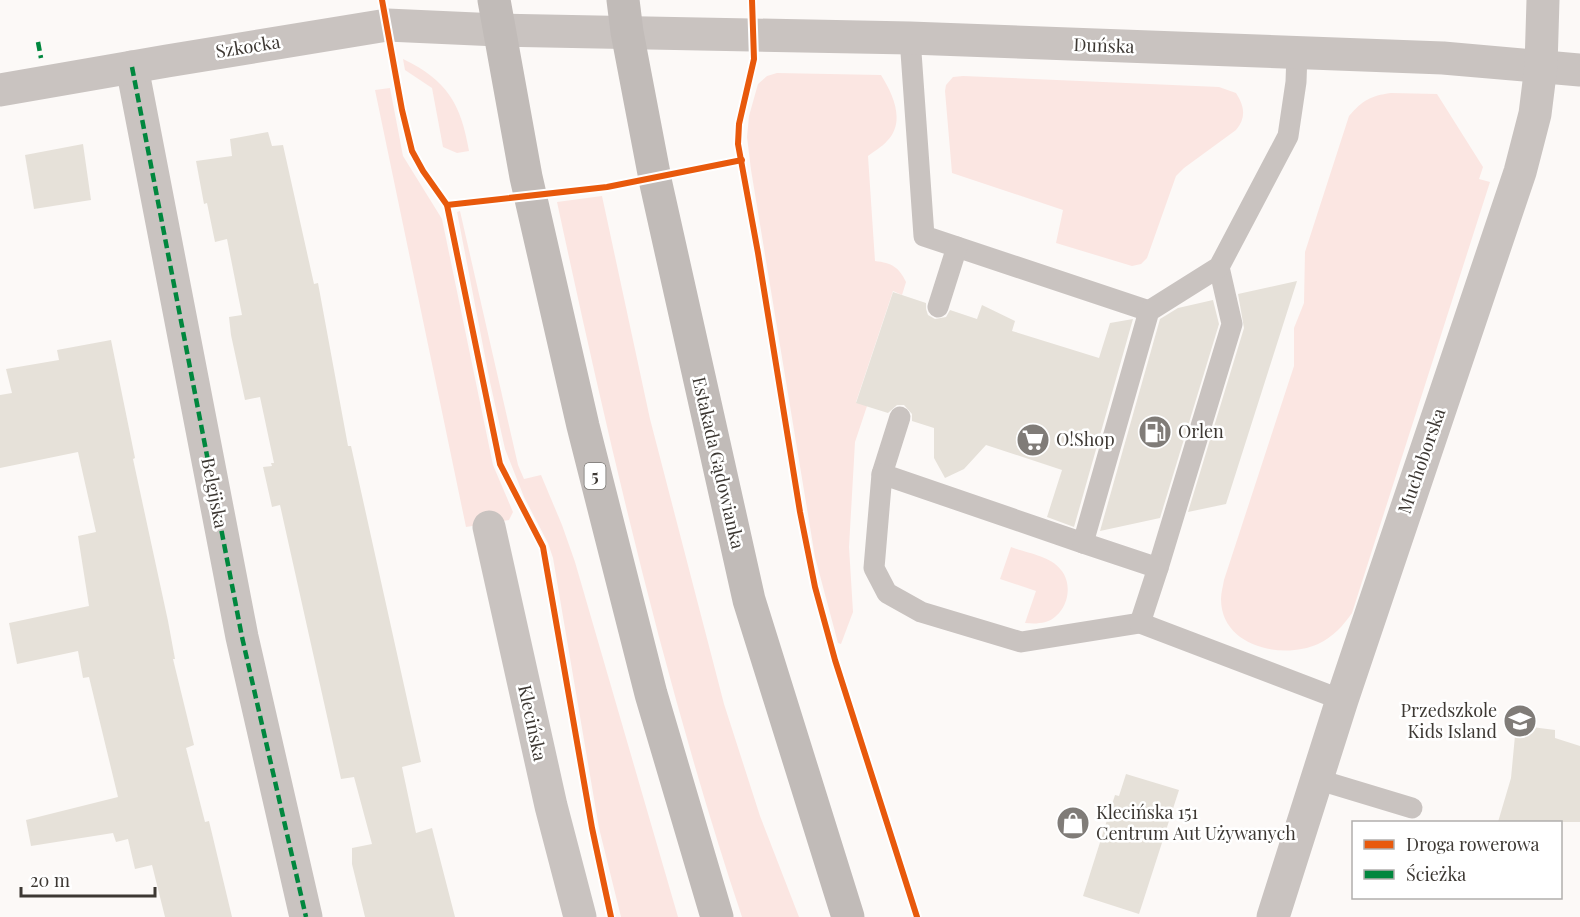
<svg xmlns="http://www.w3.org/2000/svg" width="1580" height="917" font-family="'Playfair Display',serif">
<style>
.green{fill:#fbe6e2}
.building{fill:#e6e1d9}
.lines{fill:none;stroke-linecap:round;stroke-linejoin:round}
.service{stroke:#c9c3c0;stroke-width:21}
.minor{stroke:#c9c3c0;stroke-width:33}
.primary{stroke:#c1bbb8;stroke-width:33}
.quiet{stroke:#00873e;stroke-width:4.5;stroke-dasharray:9 4.5;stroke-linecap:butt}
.cycleway-casing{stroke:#fff;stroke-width:10}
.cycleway{stroke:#e8590c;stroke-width:6}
.labels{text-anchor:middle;stroke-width:5;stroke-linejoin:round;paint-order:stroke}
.shield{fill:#fff;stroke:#777470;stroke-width:1.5}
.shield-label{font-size:16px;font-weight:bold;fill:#3d3833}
.street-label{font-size:18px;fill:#3d3833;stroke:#fff}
.poi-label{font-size:18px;fill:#3d3833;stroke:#fff;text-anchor:start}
</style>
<rect width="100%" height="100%" fill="#fcf9f7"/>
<g class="green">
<path d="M403 59C447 80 461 104 469 151L457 153 443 147 432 88 405 70Z"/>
<path d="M777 73 881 75C893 94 906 122 887 141 882 147 874 151 868 156L875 261C892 263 899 267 906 282L902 295 893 291 856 402 867 406 855 442 849 547 853 612 841 644 838 643 815 557 751 170 747 137 749 116 758 84 767 76Z"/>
<path d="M963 76 1219 87 1236 93C1245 107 1246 118 1236 130L1184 168 1176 176 1147 258 1141 264 1132 266 1056 243 1063 210 952 173 945 91 946 85 953 77Z"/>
<path d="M390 88 403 156 442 219 493 465 513 512 509 520 466 527 375 90Z"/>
<path d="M1391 93 1437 94 1483 167 1479 179 1490 182 1352 613C1343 626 1333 637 1318 644 1283 660 1221 647 1221 599 1221 593 1223 586 1224 580L1294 366V328L1304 303 1305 252 1349 116C1363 100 1370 96 1391 93Z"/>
<path d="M602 196 650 419 724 704 760 816 799 917H742C664 683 609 443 557 202Z"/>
<path d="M460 211 518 465 524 479 541 475 562 525 575 562 678 917H621L599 828 553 558 548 543 524 497 505 449 490 382 457 212Z"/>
<path d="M1011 547C1026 553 1051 556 1061 570 1072 583 1069 605 1056 616 1048 624 1035 624 1025 623L1036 591 1000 579Z"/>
</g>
<g class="building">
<path d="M268 132 272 146 283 145 314 284 318 283 348 446H351L421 762 402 767 416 833 432 828 455 917H365L352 864V848L372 844 354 777 341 779 280 505 272 507 263 467 272 466 271 463H274L260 397 245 400 231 335 229 317 242 315 227 239 215 242 207 203 204 204 196 161 232 156 230 139Z"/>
<path d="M83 144 91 200 34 209 25 155Z"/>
<path d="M1297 281 1226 504 1188 512 1244 328 1238 294Z"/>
<path d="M893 292 926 303V309L928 315 935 319 946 317 950 310 977 319 982 305 1015 321 1012 331 1099 358 1110 323 1133 319 1074 527 1047 517 1062 470 986 445 964 469 945 478 934 458V428L912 421V414L904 405H897L888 413 856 403Z"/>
<path d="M1213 300 1219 324 1160 518 1100 531 1160 319 1178 308Z"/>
<path d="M111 340 135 458 133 459 168 621 175 659H173L194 745 186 748 205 822 209 821 232 917H165L152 865 135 869 128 839 116 842 113 833 31 846 26 820 118 797 89 677 83 678 78 651 17 664 9 623 89 606 78 536 96 532 78 452 0 468V395L12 393 6 369 59 360 57 350Z"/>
<path d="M1516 725 1555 730V738L1580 746V822H1498L1511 778Z"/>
<path d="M1126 774 1179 790 1139 914 1083 896 1115 795 1119 796Z"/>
</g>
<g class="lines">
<g class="service">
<path d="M910 38 924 236 1149 311"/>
<path d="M938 307 957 247"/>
<path d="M882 474 900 417"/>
<path d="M1083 543 882 474 874 568 887 593 921 612 1021 642 1140 623 1342 700"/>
<path d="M1158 568 1232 324 1219 267"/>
<path d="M1140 623 1158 568 1083 543 1149 311 1219 267 1288 136 1296 82 1297 53"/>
<path d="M1316 779 1412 808"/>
</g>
<g class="minor">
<path d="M132 67 242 637 306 917"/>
<path d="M0 90 167 61 387 25 498 30 910 38 1443 58 1580 70"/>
<path d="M489 527 551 806 580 917"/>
<path d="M1273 917 1342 700 1520 172 1535 114 1541 66 1543 0"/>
</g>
<g class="primary">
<path d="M494 0 526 177 583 426 651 694 717 917"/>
<path d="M623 0 627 32 656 184 749 600 848 917"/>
</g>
<g class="quiet">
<path d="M38 42 41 58"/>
<path d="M132 67 242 637 306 917"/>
</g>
<g class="cycleway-casing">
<g id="cycleway">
<path d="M382 0 402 110 412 151 423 171 447 205 500 464 543 547 592 828 611 917"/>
<path d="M752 0 754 59 739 124 738 144 758 253 800 512 815 587 835 660 917 917"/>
<path d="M447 205 607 187 742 160"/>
</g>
</g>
<use href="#cycleway" class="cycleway"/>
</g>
<defs>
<g id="fuel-disc" transform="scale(1.725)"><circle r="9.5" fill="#807c78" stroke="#fff"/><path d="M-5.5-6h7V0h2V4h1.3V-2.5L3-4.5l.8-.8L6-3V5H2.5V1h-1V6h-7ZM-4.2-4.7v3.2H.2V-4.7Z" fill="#fff"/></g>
<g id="supermarket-disc" transform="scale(1.725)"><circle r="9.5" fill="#807c78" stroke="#fff"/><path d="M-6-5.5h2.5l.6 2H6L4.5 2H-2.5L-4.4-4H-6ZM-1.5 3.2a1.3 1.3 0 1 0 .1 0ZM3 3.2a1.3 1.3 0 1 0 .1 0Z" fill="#fff"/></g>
<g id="school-disc" transform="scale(1.725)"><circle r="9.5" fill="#807c78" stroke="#fff"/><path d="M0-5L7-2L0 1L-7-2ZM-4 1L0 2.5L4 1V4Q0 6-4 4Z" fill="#fff"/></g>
<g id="shop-disc" transform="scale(1.725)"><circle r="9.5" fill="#807c78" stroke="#fff"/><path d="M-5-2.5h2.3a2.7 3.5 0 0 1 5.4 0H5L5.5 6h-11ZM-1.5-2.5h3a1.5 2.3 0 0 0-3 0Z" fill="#fff"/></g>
</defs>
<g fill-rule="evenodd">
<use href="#fuel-disc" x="1155" y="432"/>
<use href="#supermarket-disc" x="1033" y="440"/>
<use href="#school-disc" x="1520" y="721"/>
<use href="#shop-disc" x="1073" y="823"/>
</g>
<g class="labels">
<rect class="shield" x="584.5" y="463" width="21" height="26" rx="4.5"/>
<g class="shield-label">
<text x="595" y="482">5</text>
</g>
<g class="street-label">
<text transform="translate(1104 46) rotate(2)" y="6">Duńska</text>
<text transform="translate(248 47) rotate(-9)" y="6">Szkocka</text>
<text transform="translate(1422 461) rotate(-71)" y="6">Muchoborska</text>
<text transform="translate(718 463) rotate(77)" y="6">Estakada Gądowianka</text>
<text transform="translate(214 493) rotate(79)" y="6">Belgijska</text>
<text transform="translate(532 723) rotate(78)" y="6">Klecińska</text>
</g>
<g class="poi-label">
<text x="1178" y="438">Orlen</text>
<text x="1056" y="446">O!Shop</text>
<text x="1497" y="717" text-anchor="end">Przedszkole<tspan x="1497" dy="21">Kids Island</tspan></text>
<text x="1096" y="819">Klecińska 151<tspan x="1096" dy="21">Centrum Aut Używanych</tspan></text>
</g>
</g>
<rect x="1352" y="821" width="210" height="78" fill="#ffffff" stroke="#b1afad" stroke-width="1.5"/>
<rect x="1364" y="840" width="30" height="9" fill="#e8590c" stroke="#b1afad" stroke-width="1.5"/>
<text x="1406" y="851" font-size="18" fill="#3d3833">Droga rowerowa</text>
<rect x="1364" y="870" width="30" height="9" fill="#00873e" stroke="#b1afad" stroke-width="1.5"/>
<text x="1406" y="881" font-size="18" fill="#3d3833">Ścieżka</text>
<path d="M21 887v9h134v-9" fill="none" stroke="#3d3833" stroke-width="3"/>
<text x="30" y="887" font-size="18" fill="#3d3833" stroke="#ffffff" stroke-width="4.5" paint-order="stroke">20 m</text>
</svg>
